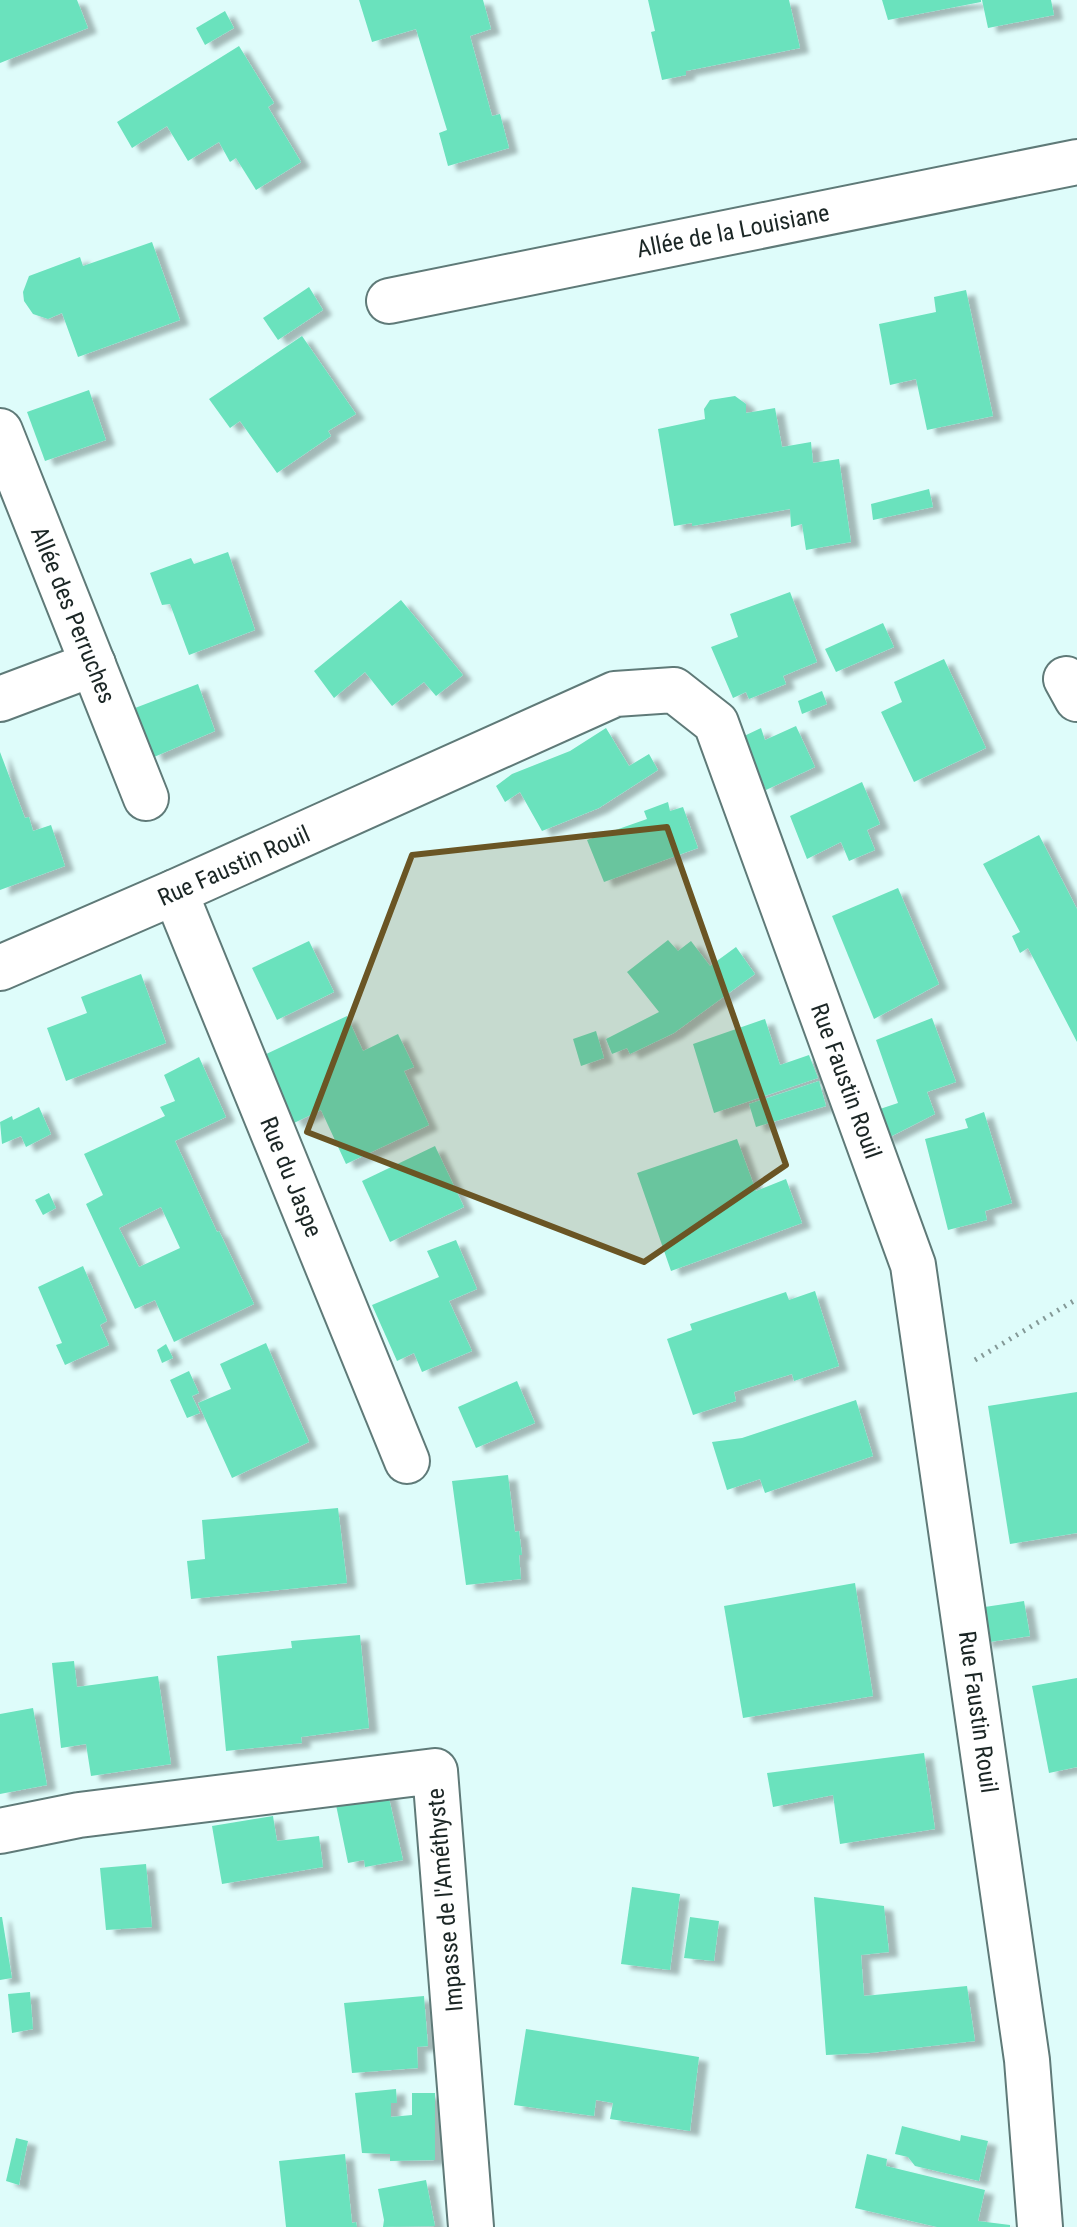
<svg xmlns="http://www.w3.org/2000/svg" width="1077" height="2227" font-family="'Roboto Condensed',sans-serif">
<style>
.building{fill:#6be2bd;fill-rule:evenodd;filter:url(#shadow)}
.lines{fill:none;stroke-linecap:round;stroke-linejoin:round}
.minor-casing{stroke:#5f7a78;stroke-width:48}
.path{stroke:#849997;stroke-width:5;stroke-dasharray:2 6;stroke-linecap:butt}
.minor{stroke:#fff;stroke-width:44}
.marked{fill:#6a5524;fill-opacity:0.2;stroke:#6a5524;stroke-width:6;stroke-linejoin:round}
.labels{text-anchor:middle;stroke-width:8;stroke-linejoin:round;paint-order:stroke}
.street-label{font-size:24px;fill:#1b2625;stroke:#fff}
</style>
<defs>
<filter id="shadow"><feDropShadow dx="9" dy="5" stdDeviation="2" flood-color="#0004"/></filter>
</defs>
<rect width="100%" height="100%" fill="#defcfa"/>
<g class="building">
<path d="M0 0H77L88 28 0 63Z"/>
<path d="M359 0H483L491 29 470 36 492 116 500 114 509 148 448 166 439 133 447 130 416 29 372 42Z"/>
<path d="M648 0H789L800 48 686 71V75L662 80 651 32 655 31Z"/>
<path d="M882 0H981V2L888 20Z"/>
<path d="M982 0H1051L1054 15 988 28Z"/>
<path d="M225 11 234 28 205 45 196 28Z"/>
<path d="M239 46 274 103 268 107 301 162 256 190 236 158 230 162 219 142 188 161 167 126 132 148 117 122Z"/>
<path d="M152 242 180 320 78 357 62 313 48 319 33 314 24 301 23 292 29 276 80 257 83 266Z"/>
<path d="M309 287 323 310 278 340 263 318Z"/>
<path d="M966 290 993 416 927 430 916 379 890 385 879 324 936 312 934 297Z"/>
<path d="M302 336 356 414 328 431 331 436 277 473 240 421 230 428 209 399Z"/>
<path d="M89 390 106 440 45 461 27 412Z"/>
<path d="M735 396 746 404V413L775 408 782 447 811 442 813 463 839 459 851 542 806 550 802 524 791 527 790 509 692 526V523L674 526 658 429 705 419 704 409 710 400Z"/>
<path d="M929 489 933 507 873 520 871 504Z"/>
<path d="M228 552 255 630 189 655 170 604 162 605 150 573 191 558 194 564Z"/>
<path d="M790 592 817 662 783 676 786 684 749 699 746 692 733 698 711 647 738 637 730 614Z"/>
<path d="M401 600 463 675 436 696 424 682 392 706 365 672 334 698 314 671Z"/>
<path d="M883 623 894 647 836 672 825 649Z"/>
<path d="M944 659 986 748 914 782 881 712 902 702 894 682Z"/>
<path d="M198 684 215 731 154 757 135 708Z"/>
<path d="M822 691 827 704 802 714 798 701Z"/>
<path d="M796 726 815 767 766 790 742 737 761 728 765 740Z"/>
<path d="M606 728 629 766 649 754 658 770 599 808 542 831 520 792 505 802 496 786 512 774 570 751Z"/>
<path d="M0 752 25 818 29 817 33 831 51 825 65 866 0 890Z"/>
<path d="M862 782 880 824 867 830 875 850 849 861 841 842 807 859 790 816Z"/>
<path d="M668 802 670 811 683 807 698 848 604 882 587 840 647 819 644 811Z"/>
<path d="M1039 835 1077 909V1042L1028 948 1020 953 1012 936 1020 932 983 864Z"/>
<path d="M898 888 939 984 874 1019 832 916Z"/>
<path d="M668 940 678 951 691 941 710 966 736 947 755 974 674 1033 630 1054 627 1048 612 1054 606 1039 659 1012 627 972Z"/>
<path d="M309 941 334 992 277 1020 252 968Z"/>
<path d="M141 974 166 1043 66 1081 47 1028 87 1013 81 997Z"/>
<path d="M347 1016 363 1051 398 1034 414 1067 404 1071 429 1125 346 1164 321 1110 294 1123 262 1056Z"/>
<path d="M932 1018 956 1082 927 1092 935 1114 884 1140 874 1111 898 1103 876 1040Z"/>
<path d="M765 1019 780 1065 809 1055 818 1078 714 1113 693 1044Z"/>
<path d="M596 1031 604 1058 581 1066 573 1039Z"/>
<path d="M199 1057 226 1117 175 1141 217 1232 219 1231 254 1304 174 1342 155 1300 135 1309 86 1204 103 1195 84 1154 165 1116 160 1107 175 1101 164 1075ZM161 1207 180 1248 139 1267 119 1228Z"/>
<path d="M819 1081 826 1106 756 1127 749 1104Z"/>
<path d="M39 1107 51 1134 26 1147 21 1136 2 1144 0 1122 12 1116 13 1120Z"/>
<path d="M984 1112 1012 1203 985 1211 987 1220 948 1230 925 1139 968 1128 965 1119Z"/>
<path d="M737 1139 756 1191 786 1179 802 1223 671 1271 637 1173Z"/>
<path d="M435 1146 464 1207 390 1242 362 1181Z"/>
<path d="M49 1193 56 1208 43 1215 35 1200Z"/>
<path d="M456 1240 477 1289 449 1301 472 1351 422 1372 414 1353 397 1361 372 1305 439 1277 427 1251Z"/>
<path d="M83 1266 107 1321 100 1325 109 1345 65 1365 56 1345 62 1343 38 1287Z"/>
<path d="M815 1291 839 1366 794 1381 792 1374 734 1392 736 1401 693 1415 667 1339 692 1330 690 1324 786 1292 789 1300Z"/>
<path d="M266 1343 309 1442 232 1478 198 1403 231 1389 220 1364Z"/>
<path d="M166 1344 173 1358 162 1363 157 1350Z"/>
<path d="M189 1371 199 1393 192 1396 200 1413 187 1418 170 1380Z"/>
<path d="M517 1381 535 1423 476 1448 458 1407Z"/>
<path d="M1077 1392V1533L1010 1544 988 1406Z"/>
<path d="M856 1400 873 1456 765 1493 760 1479 727 1490 712 1442 742 1438Z"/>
<path d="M508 1475 515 1532 519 1531 522 1555H519L521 1579 466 1585 452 1481Z"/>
<path d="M338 1508 347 1583 191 1599 187 1561 205 1559 202 1520Z"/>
<path d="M855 1583 873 1696 743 1718 724 1606Z"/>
<path d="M1024 1601 1030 1636 983 1643 978 1608Z"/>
<path d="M360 1635 369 1728 301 1737 302 1743 226 1751 217 1656 292 1648 291 1641Z"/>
<path d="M74 1661 77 1687 158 1676 171 1764 91 1776 86 1744 61 1748 52 1663Z"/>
<path d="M1077 1678V1767L1049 1773 1032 1686Z"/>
<path d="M33 1708 47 1785 0 1794V1714Z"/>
<path d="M924 1753 935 1829 840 1844 833 1795 773 1807 767 1773Z"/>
<path d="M386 1785 403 1860 365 1867 364 1860 348 1863 336 1805Z"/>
<path d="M273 1816 277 1841 319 1836 323 1867 222 1884 212 1826Z"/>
<path d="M146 1864 152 1927 106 1930 100 1868Z"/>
<path d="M632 1887 680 1894 670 1970 621 1964Z"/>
<path d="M814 1897 884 1906 889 1952 861 1955 864 1996 967 1986 975 2041 870 2053 826 2055Z"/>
<path d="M0 1917H2L12 1978 0 1980Z"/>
<path d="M690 1917 719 1921 714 1961 684 1958Z"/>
<path d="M30 1992 33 2029 12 2033 8 1994Z"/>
<path d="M424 1996 428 2046 417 2047 418 2068 352 2073 344 2003Z"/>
<path d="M526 2029 699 2057 690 2131 610 2119 613 2103 596 2100 594 2116 514 2105Z"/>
<path d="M396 2089 397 2103H391V2117L412 2115V2093H435V2160L390 2161V2154L362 2153 355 2093Z"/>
<path d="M902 2126 960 2141 961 2135 988 2141 979 2181 915 2166 908 2157 895 2154Z"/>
<path d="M16 2138 28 2141 19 2185 6 2181Z"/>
<path d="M345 2154 352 2223 356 2222 357 2227H286L279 2161Z"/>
<path d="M867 2154 887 2159 886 2166 985 2190 978 2221 1010 2225V2227H937L855 2208Z"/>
<path d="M426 2180 435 2226 383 2227 384 2220 378 2189Z"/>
</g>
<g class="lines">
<g class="minor-casing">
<g id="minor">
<path d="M389 301 1077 162"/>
<path d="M0 431 146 798"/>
<path d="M1066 679 1077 699"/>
<path d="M0 699 93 664"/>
<path d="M175 892 407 1461"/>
<path d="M0 968 175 892 615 694 674 690 716 723 913 1265 1027 2060 1040 2227"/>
<path d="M0 1831 79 1815 435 1771 471 2227"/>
</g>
</g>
<path class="path" d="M975 1360 1077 1299"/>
<use href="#minor" class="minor"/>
</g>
<path class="marked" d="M667 827 786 1165 644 1262 307 1132 412 855Z"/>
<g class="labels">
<g class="street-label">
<text transform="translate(733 231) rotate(-11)" y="8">Allée de la Louisiane</text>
<text transform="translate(73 615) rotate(68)" y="8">Allée des Perruches</text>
<text transform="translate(234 866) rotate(-24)" y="8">Rue Faustin Rouil</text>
<text transform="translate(846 1081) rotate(70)" y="8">Rue Faustin Rouil</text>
<text transform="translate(291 1177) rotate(68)" y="8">Rue du Jaspe</text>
<text transform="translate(978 1712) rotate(82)" y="8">Rue Faustin Rouil</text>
<text transform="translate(445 1900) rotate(-95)" y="8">Impasse de l'Améthyste</text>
</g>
</g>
</svg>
